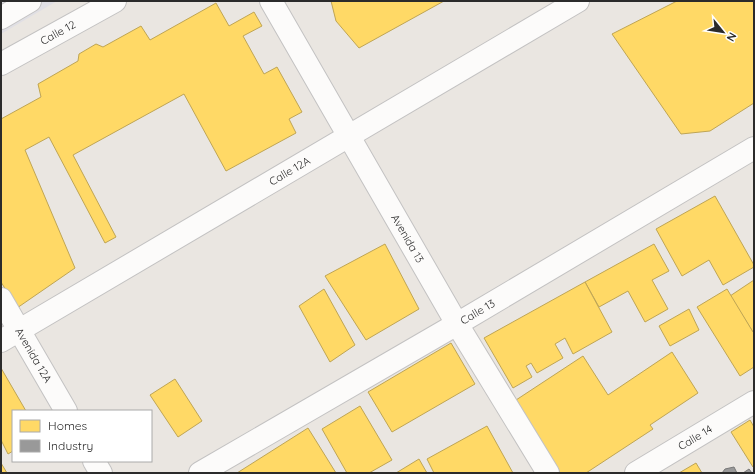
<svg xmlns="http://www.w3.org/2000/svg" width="755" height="474" font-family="Quicksand,sans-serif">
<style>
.airport{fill:#e0dfe4}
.homes{fill:#ffd966;stroke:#bfa554}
.industry{fill:#999;stroke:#787878}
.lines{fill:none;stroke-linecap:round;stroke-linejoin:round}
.minor-casing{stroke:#c3c2c2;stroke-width:24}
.minor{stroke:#fcfbfa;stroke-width:22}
.labels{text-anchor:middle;stroke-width:4;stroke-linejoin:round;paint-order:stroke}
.street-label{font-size:11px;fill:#2b2b2b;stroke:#fff}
</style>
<rect width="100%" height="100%" fill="#eae6e1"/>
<path class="airport" d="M1 1H57L1 34Z"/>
<g class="homes">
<path d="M331 1H444L359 48 336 21Z"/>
<path d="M677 1H754V103L710 131 681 134 612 34Z"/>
<path d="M216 3 229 26 254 12 262 26 243 36 264 74 277 67 302 112 289 119 296 133 226 171 184 94 73 155 116 237 105 243 49 137 25 150 75 268 17 308 1 282V119L41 97 38 84 78 61 79 54 96 44 103 47 141 26 150 40Z"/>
<path d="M715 196 754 265V267L723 285 709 260 682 276 656 229Z"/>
<path d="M385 244 419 309 366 340 325 276Z"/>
<path d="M654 244 669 271 652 280 668 309 645 322 628 291 599 307 585 282Z"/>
<path d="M754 280V331L753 332 730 296Z"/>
<path d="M585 282 612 332 573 354 565 338 555 344 563 358 537 373 531 363 526 366 532 377 513 388 484 338Z"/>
<path d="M324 289 355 345 330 362 299 306Z"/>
<path d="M727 289 753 332 754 331V367L740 376 697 307Z"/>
<path d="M689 309 699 330 670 346 659 326Z"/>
<path d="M451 343 475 384 392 432 368 392Z"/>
<path d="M672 352 698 393 650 425 653 429 586 473H560L513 402 583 356 608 395Z"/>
<path d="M1 368 26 411H13V451L8 454 1 440Z"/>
<path d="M175 379 202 421 178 437 150 395Z"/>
<path d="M360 406 392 460 369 473H347L322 429Z"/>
<path d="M750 420 754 427V466L753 467 731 432Z"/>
<path d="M487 426 513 473H434L427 459Z"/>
<path d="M308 428 336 473H237Z"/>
<path d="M419 459 427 473H396Z"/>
<path d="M1 463 7 473H1Z"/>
<path d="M696 463 702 473H679Z"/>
</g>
<g class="industry">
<path d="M734 467 737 473H722L725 469Z"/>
<path d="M749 469 752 473H743Z"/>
</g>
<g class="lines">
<g class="minor-casing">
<g id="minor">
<path id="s1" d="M271 1 457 324 548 473"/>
<path d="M1 18 30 1"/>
<path id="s2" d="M1 64 115 1"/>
<path id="s3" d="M1 299 66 411"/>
<path id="s4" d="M1 341 578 1"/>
<path d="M94 461 101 473"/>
<path id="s5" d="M200 473 457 324 754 148"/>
<path id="s6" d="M636 473 754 402"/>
</g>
</g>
<use href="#minor" class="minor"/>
</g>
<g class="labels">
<g class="street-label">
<text dy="4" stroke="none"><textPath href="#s2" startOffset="65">Calle 12</textPath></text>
<text dy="4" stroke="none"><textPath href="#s4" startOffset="335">Calle 12A</textPath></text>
<text dy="4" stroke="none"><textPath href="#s1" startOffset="274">Avenida 13</textPath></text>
<text dy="4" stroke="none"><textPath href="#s5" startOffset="321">Calle 13</textPath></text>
<text dy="4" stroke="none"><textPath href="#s3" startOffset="65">Avenida 12A</textPath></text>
<text dy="4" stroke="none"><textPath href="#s6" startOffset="69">Calle 14</textPath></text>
</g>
</g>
<rect width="755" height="474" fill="none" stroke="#2b2b2b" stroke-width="4"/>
<rect x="12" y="410" width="140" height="52" fill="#ffffff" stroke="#aaaaaa"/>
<rect x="20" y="420" width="20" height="12" fill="#ffd966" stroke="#aaaaaa"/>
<text x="48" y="430" font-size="12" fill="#2b2b2b">Homes</text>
<rect x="20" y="440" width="20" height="12" fill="#999999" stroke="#aaaaaa"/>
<text x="48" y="450" font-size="12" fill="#2b2b2b">Industry</text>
<g transform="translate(723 32) rotate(120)" stroke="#ffffff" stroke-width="3" paint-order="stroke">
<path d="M0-3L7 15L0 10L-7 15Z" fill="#2b2b2b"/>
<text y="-6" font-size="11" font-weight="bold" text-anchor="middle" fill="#2b2b2b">N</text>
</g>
</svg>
